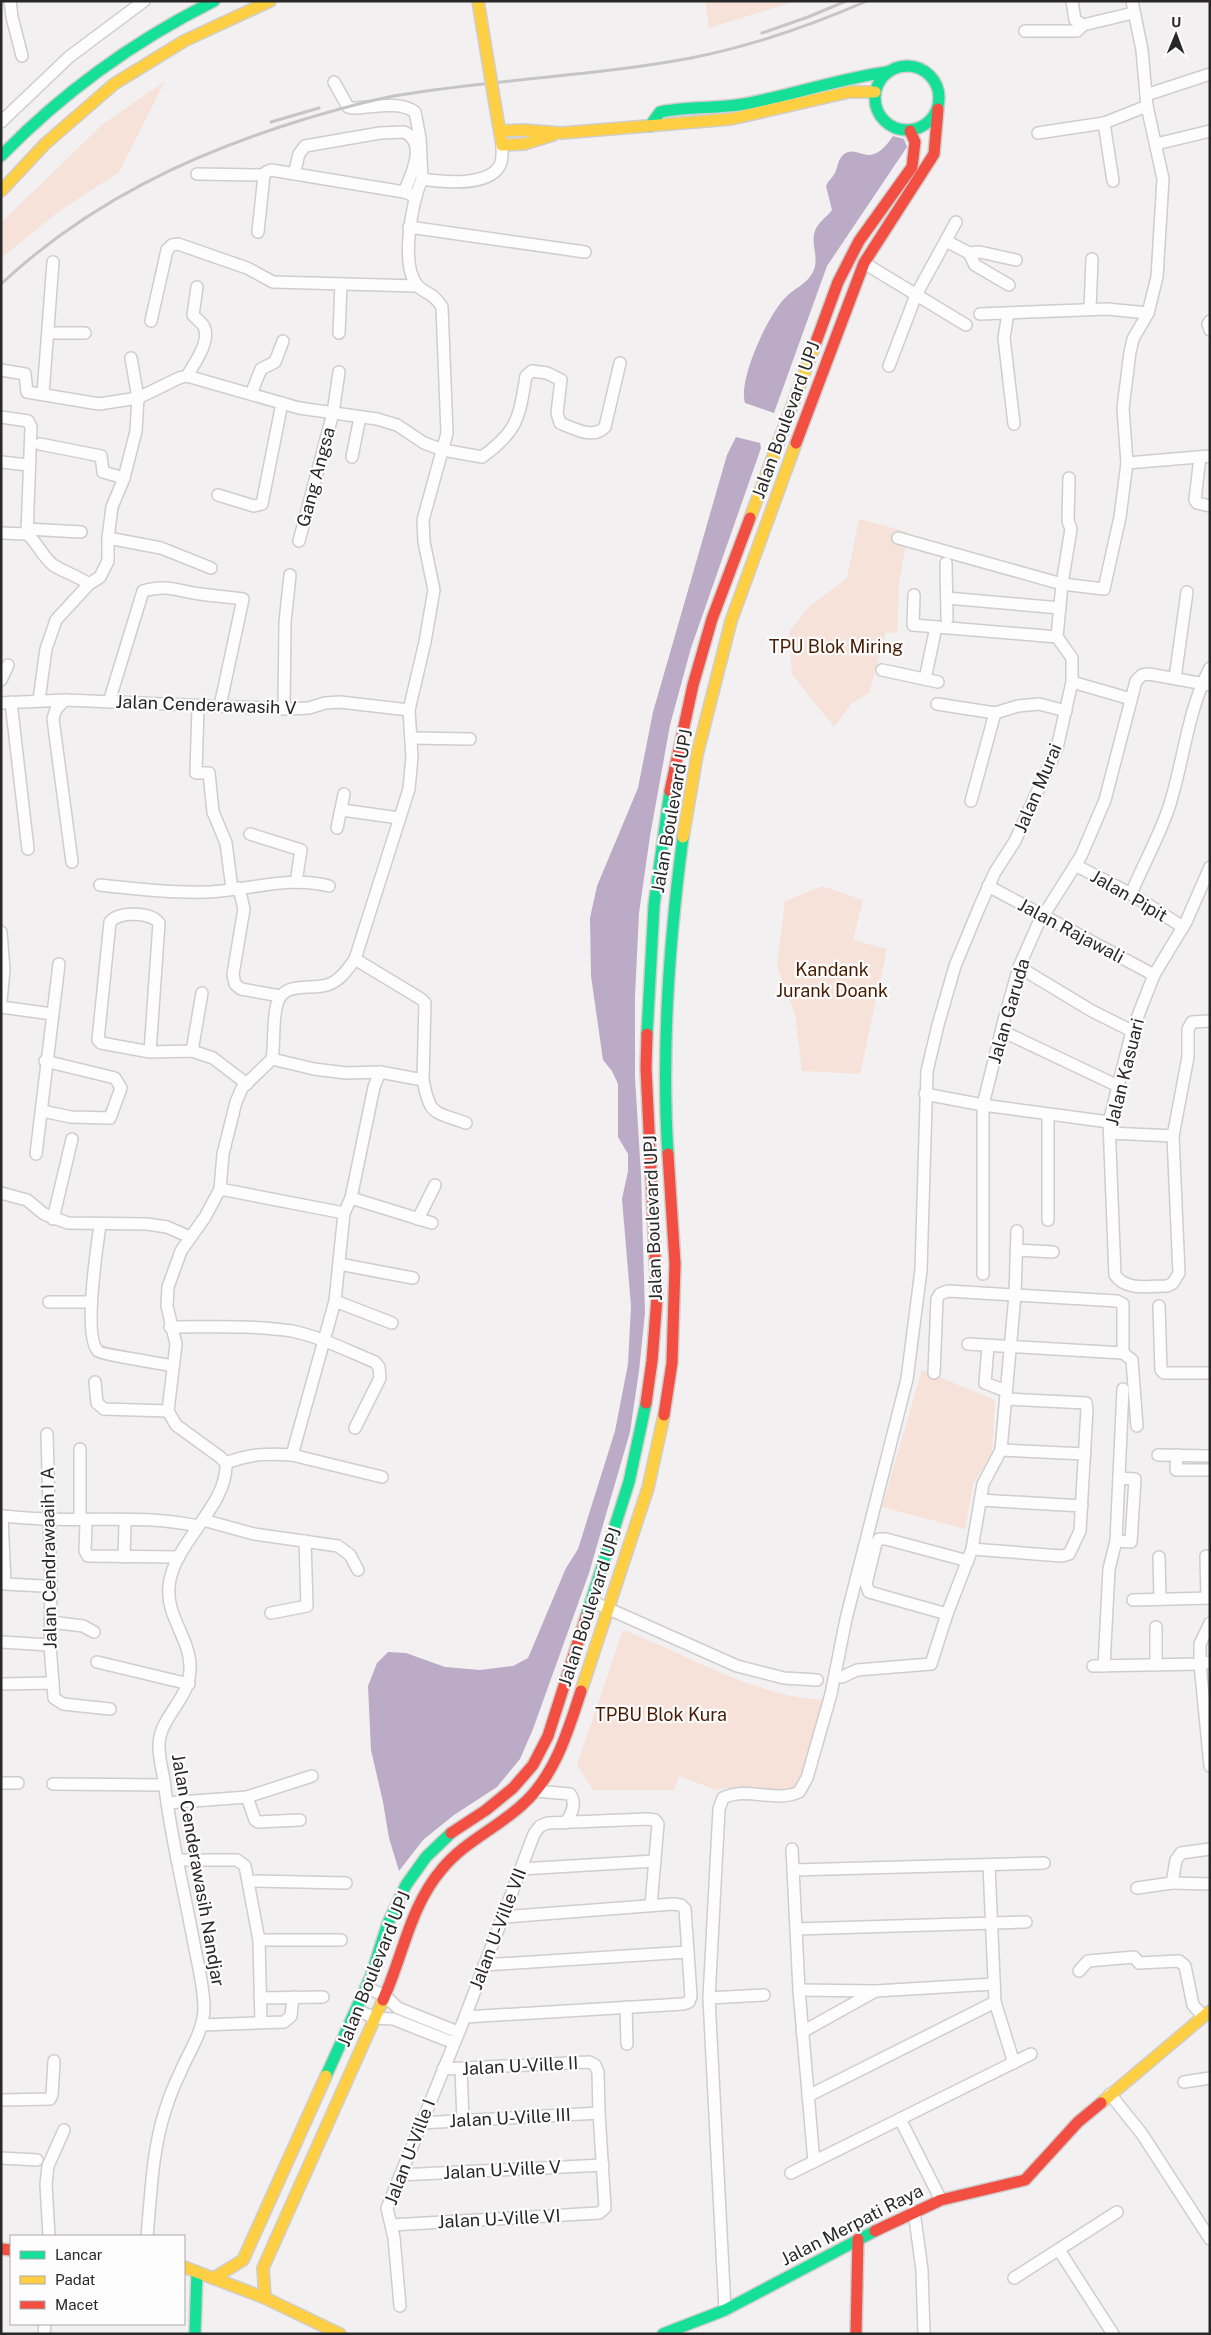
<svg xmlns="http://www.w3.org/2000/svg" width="1211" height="2335" font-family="'Public Sans',sans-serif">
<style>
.green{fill:#f6e2d9}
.water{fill:#bbabc6}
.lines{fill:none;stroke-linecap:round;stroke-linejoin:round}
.street-casing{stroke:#cfcdce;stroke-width:14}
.fast-casing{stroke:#cfcdce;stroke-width:14}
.slow-casing{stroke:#cfcdce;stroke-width:14}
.jam-casing{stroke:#cfcdce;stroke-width:14}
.street{stroke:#fdfdfd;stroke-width:11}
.fast{stroke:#16e098;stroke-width:11}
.slow{stroke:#ffcf43;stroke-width:11}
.jam{stroke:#f24e42;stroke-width:11}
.rail{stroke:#c6c5c5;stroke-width:3}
.slow-bridge-casing{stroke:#cfcdce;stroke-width:14;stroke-linecap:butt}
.slow-bridge{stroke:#ffcf43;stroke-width:11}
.labels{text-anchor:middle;stroke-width:4.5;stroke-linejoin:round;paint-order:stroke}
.street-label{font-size:18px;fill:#292828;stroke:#fefdfd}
.park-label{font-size:18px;fill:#461d02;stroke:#fefdfd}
</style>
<rect width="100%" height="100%" fill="#f2f0f1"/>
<g class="green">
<path d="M705 1H796L709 28Z"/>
<path d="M165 81 119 172 58 212 1 258V223L102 125Z"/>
<path d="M859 519 908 532 899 583 897 633 886 632 869 693 852 703 834 727 792 674 789 632 808 608 847 578Z"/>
<path d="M822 886 863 900 853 940 887 949 860 1074 802 1071 795 1014 777 967 785 901Z"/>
<path d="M922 1370 995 1400 992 1452 973 1484 965 1529 882 1507Z"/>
<path d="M623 1630C687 1654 754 1697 824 1700L812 1738 802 1778 797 1787 783 1791 726 1788 716 1790 679 1776 674 1790H593L577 1765Z"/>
</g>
<g class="water">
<path d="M893 136 904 139 907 147 827 266 774 413 745 403C738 379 768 315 785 298 794 288 806 285 813 272 820 258 810 244 815 231 818 222 827 217 832 210L826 186C828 181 832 178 835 173 838 167 837 161 843 155 859 142 868 173 893 136Z"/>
<path d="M736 437 760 443 761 448 691 648 670 725 650 836 639 913 635 996V1078L641 1175 645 1313 639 1371 630 1432 589 1573 533 1729 520 1759 497 1787 454 1815 423 1840 399 1871 389 1838 383 1802 371 1750 368 1686 377 1663 388 1652 406 1653 445 1667 480 1670 513 1666 528 1658 566 1568 578 1549 615 1431 628 1364 631 1306 622 1199 628 1171V1154L618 1137V1084L612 1071 603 1060 591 976 590 918 597 886 638 788 653 712 727 455Z"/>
</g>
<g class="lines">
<g class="street-casing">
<g id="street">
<path d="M10 1 12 17 22 56"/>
<path d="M1072 1 1075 20 1083 25 1133 13"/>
<path d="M1025 31H1077L1083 25"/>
<path d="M334 82 348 107 352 108C372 108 398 100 415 112L420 138 422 179"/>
<path d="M1146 95 1210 74"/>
<path d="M1 122 69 57 144 1"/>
<path d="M1104 123 1113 181"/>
<path d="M1038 133 1104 123 1147 106"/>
<path d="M1156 144 1210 131"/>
<path d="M197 174 264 175 266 172 271 170 404 192 415 196"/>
<path d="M294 174 299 154 305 146 380 133 404 132C428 142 411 176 404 192"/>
<path d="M409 227 585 252"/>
<path d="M258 232 264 175"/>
<path d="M946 241 969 253 980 252 1016 260"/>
<path d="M969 253 975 265 1009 285"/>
<path d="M864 263 966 325"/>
<path d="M1090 309 1092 259"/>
<path d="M1008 313 1004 338 1014 424"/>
<path d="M980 314 1107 309 1148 313"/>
<path d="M151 321 167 250 172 245 178 244 247 268 273 282 417 286"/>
<path d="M1210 321 1208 324 1210 330"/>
<path d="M48 333H85"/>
<path d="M339 333 341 284"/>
<path d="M889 366 916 295 956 222"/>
<path d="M1 370 25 374 27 392 99 404 138 398 179 378 187 376 299 408 377 419 397 425 424 443 443 450 482 457C518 431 519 418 526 376L532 371 547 373 561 380 557 413 560 423C573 428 593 440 605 427L620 363"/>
<path d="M187 376C194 364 211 341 204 327 202 322 196 319 193 315L197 287"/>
<path d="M43 394 53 262"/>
<path d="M251 394 261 369 275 362 283 341"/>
<path d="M1 417 28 421 31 427 27 534"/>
<path d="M40 444 101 456 103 472 124 478"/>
<path d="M352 457 360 417"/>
<path d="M1200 457 1195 500 1197 503 1210 506"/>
<path d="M1 462 28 465"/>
<path d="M1127 463 1210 456"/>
<path d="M218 495 254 506 262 504 282 403"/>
<path d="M27 529 81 532"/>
<path d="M1 533 27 534C37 542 42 556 53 565 64 572 78 576 89 584"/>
<path d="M108 538 161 548 211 568"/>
<path d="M898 538 1062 584 1104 589 1120 517 1127 463 1123 408 1130 352 1133 339 1148 313 1157 277 1163 179 1147 106 1142 50 1132 1"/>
<path d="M299 541 333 413 339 372"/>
<path d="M946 563 947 619"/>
<path d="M914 595 913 625 1057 637"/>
<path d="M947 598 1060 608"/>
<path d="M882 670 938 682"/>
<path d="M1175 678 1187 592"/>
<path d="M925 679 936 627"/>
<path d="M1 680 8 665"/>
<path d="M1072 682 1131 699"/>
<path d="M39 700 46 649 56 620 89 584 100 577 108 561V538L112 507 124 478 136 431 138 398 131 358"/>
<path d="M65 700 56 709 53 719 72 862"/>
<path d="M11 702 28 849"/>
<path d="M109 702 143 591C168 584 177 591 200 594 214 596 229 597 243 599L220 706"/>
<path d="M1 703 65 700 289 709 309 708 325 703 340 702 409 710"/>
<path d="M937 704 995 713 1018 706 1039 704 1066 711"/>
<path d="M198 707 196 773H209L213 812 226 843 232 889"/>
<path d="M284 709 285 622 290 575"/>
<path d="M411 738 470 739"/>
<path d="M971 801 995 713"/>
<path d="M342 810 399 818"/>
<path d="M337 828 344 794"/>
<path d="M250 834 301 850 296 882"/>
<path d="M1075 865 1131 894 1183 927"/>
<path d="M1210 867 1186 922 1154 975 1132 1031 1109 1122 1115 1275C1126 1291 1149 1286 1167 1286L1173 1283 1179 1273 1173 1136 1188 1057V1029L1192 1022 1210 1021"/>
<path d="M100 885C136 889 171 893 207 892 247 891 289 875 329 886"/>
<path d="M988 886 1154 975"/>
<path d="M239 888 244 909 233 974 235 984 241 989 280 996"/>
<path d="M1131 894C1143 865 1159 837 1169 807 1184 761 1187 711 1210 668"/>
<path d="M1 932 4 970 1 1001"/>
<path d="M355 959 421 999 425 1003 423 1080"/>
<path d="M1019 967 1092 1011 1132 1031"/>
<path d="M1 1007 52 1014"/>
<path d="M1002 1031 1118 1086"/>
<path d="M192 1051 202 993"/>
<path d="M150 1052 159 923C151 912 119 911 110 922L98 1040 101 1043 150 1052 192 1051 213 1058 247 1084"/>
<path d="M272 1059 314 1069 346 1073 380 1072 423 1080C430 1116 433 1111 466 1123"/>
<path d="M925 1094 983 1105 1109 1122"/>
<path d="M42 1111 71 1117 110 1118 121 1088 115 1078 45 1061"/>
<path d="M1110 1133 1173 1136"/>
<path d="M36 1154 59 964"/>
<path d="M220 1189 344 1213"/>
<path d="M1 1193 27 1200 44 1214 68 1223 147 1224 167 1227 190 1237"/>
<path d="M351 1198 432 1223"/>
<path d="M53 1219 72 1139"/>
<path d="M418 1219 435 1185"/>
<path d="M1048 1220V1114"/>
<path d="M100 1225C97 1247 83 1336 98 1351 100 1354 164 1364 173 1366"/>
<path d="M1016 1250 1053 1252"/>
<path d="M339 1264 413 1278"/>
<path d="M983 1274V1105L1004 1020 1019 967 1038 924 1081 856 1105 800 1136 681 1142 675 1149 674 1210 685"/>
<path d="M335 1301 392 1323"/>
<path d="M49 1302H91"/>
<path d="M1159 1306 1161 1370 1164 1373H1210"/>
<path d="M170 1327C211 1327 252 1325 292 1331 321 1337 348 1351 375 1362L379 1367 380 1378 355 1428"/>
<path d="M988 1346 985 1383 1006 1391"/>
<path d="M1123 1353 1132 1360 1137 1426"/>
<path d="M934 1373 937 1299 940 1294 948 1291 1117 1301 1123 1304V1353L968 1344"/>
<path d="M95 1382 97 1403 104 1409 168 1411"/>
<path d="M47 1434 51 1585 50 1645 54 1698 63 1704 110 1709"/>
<path d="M80 1449V1518"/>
<path d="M1001 1450 1085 1454"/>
<path d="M292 1455 335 1301 344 1213 351 1198 374 1087 380 1072"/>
<path d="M1158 1455 1210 1456"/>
<path d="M1177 1455 1176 1470H1210"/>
<path d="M226 1463C250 1454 266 1453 292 1455L382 1477"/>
<path d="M980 1500 1082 1506"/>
<path d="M1 1516C17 1517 32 1519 48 1519 99 1521 147 1515 198 1526"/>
<path d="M2 1516 5 1584 43 1586"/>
<path d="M203 1520 254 1534 338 1546 350 1555 358 1570"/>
<path d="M86 1524 85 1551 88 1556 179 1557"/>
<path d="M1116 1541 1131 1542 1135 1479 1119 1478"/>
<path d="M972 1549 1062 1556 1069 1554 1080 1531 1087 1409 1086 1403 1006 1399"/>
<path d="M1206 1556 1207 1598"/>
<path d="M124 1557 125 1525"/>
<path d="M1159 1557 1160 1599"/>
<path d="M1133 1600 1210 1598"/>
<path d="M591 1601 737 1666 784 1678 817 1680"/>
<path d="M271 1613 307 1606 305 1541"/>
<path d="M947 1614 869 1592 866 1584 876 1543 879 1539H886L968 1561"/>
<path d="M51 1622 83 1626 94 1632"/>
<path d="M1210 1623 1200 1644V1664L1210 1766"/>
<path d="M1156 1627V1665"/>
<path d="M1 1642 50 1645"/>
<path d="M97 1662 189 1684"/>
<path d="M1093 1666 1200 1664 1210 1662"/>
<path d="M1104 1666 1109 1569 1116 1541 1123 1389"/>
<path d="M842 1677 857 1670 931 1664 947 1614 972 1549 983 1484 1001 1450 1015 1295 1017 1231"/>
<path d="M1 1684 53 1683"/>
<path d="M1 1783H18"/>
<path d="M53 1784 164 1785"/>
<path d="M535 1791 570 1794C577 1804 572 1814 565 1823"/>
<path d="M247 1797 255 1820 258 1822 300 1820"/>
<path d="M167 1803 247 1797 312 1776"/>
<path d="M792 1849 799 1990 814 2162"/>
<path d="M177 1860H237L245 1866 259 1940 261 2022"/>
<path d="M989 1865 995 2002 1014 2063"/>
<path d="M521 1869 655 1861"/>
<path d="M793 1870 1044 1863"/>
<path d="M249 1881 346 1883"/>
<path d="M1172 1883 1210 1884"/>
<path d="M1137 1888 1172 1883 1176 1860 1181 1853 1210 1849"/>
<path d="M796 1929 1026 1922"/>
<path d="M259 1940H341"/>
<path d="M484 1965 688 1952"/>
<path d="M1079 1971 1088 1961 1134 1957 1139 1963 1179 1961 1185 1966 1193 2005 1203 2016"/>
<path d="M366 1987 385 1996 398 2008 458 2032"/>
<path d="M799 1990 875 1991 994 1984"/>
<path d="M260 1998 323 1997"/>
<path d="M709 1998 764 1995"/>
<path d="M626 2007 627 2044"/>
<path d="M357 2010 375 2018 393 2019 454 2043"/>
<path d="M465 2017 683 2004 689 2002 691 1996 685 1909 681 1905 673 1904 503 1917"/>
<path d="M202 2025 284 2022 291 2016 293 1997"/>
<path d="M802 2032 874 1992"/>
<path d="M461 2069 463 2120"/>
<path d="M1184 2082 1210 2078"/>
<path d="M1110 2094 1142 2134 1210 2239"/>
<path d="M808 2096 995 2002"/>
<path d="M1 2100 50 2099 52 2095 54 2061"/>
<path d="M900 2119 941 2200"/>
<path d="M421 2123 599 2113"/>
<path d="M1 2158 37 2160"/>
<path d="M791 2173 1031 2054"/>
<path d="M400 2175 603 2165"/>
<path d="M914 2211 922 2270 924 2334"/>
<path d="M391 2225 599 2213 605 2208 599 2113 598 2072 595 2065 589 2062 443 2069"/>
<path d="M49 2236 46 2184 48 2166 64 2130"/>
<path d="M147 2236C151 2195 152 2151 165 2111 169 2098 174 2085 180 2073 189 2051 203 2033 204 2009 204 1987 198 1965 194 1944 184 1889 170 1835 164 1780 162 1769 159 1758 159 1747 158 1716 192 1700 190 1665 189 1638 166 1615 169 1587 172 1543 228 1507 226 1463L220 1457 176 1425 168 1411 176 1344 167 1306 168 1287 181 1251 205 1217 220 1189 223 1154 236 1102 242 1088 272 1059C275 1041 272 1022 277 1004 283 981 310 990 327 985 340 981 348 969 355 959L409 789 412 757 409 710 425 642 434 590 424 542 423 520 447 433 442 307C432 291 424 294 417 285 400 264 412 202 422 179 442 182 489 187 500 165 503 159 502 152 502 145"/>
<path d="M1059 2250 1113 2334"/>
<path d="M1014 2278 1117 2212"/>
<path d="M400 2306 394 2238 387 2208 465 2017 534 1834 540 1826 548 1823 648 1819 655 1820 658 1824 651 1905"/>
<path d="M725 2310 709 1998 719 1809 723 1798C747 1786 775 1803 799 1792L807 1778 831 1694 846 1619 907 1379 921 1270 927 1071 938 1025 955 966 979 908 995 872 1015 841 1057 748 1072 682V658L1057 637 1062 584 1071 529 1068 521 1069 478"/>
<path d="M44 2334 45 2324"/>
</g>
</g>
<g class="fast-casing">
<g id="fast">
<circle cx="907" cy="98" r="32"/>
<path d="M650 126 660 112C688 106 716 109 744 104 792 95 838 79 887 72"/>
<path d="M1 156C64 91 134 41 214 1"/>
<path d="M647 1034 654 905 670 791"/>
<path d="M668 1154C661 1048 669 942 683 837"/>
<path d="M586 1617 629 1482 646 1403"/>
<path d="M326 2076 371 1976 388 1923 406 1885 426 1857 451 1833"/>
<path d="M195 2334 197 2272"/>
<path d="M663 2334 725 2310 875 2231"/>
</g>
</g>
<g class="slow-casing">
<g id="slow">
<path d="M495 104 502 145 524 144 553 135"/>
<path d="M500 131 522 130 562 133 731 119 849 92H875"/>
<path d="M1 191 45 144 114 84 184 41 270 1"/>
<path d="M750 518 816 342"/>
<path d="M683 837 697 755 731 621 796 443"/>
<path d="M581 1691 648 1488 664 1415"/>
<path d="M1101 2103 1210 2011"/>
<path d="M184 2267 265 2298 340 2334"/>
<path d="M214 2278 243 2260 326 2076"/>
<path d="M265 2298 263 2268 383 2000"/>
</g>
</g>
<g class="jam-casing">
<g id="jam">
<path d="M816 342 838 282 859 241 912 167 915 142 910 131"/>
<path d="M796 443 864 263 934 154 938 109"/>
<path d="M670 791 693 685 712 619 750 518"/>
<path d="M646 1403 652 1361 657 1298 646 1068 647 1034"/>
<path d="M664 1415 672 1363 675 1264 668 1154"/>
<path d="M451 1833 486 1810 513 1788 533 1765 548 1736 586 1617"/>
<path d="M383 2000C403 1956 410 1906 442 1869 464 1842 497 1828 522 1805 555 1776 568 1731 581 1691"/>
<path d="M875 2231 941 2200 1025 2180 1078 2122 1101 2103"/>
<path d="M1 2249 11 2250"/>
<path d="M856 2334 858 2239"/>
</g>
</g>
<use href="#street" class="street"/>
<use href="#fast" class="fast"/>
<use href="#slow" class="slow"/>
<use href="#jam" class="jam"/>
<g class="rail">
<path d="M762 33 808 17 846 1"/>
<path d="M271 122 319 108"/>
<path d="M1 284C89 202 191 154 305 119 336 110 368 100 400 95 496 79 595 76 691 58 752 46 810 26 867 1"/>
</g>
<g class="slow-bridge-casing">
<path id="slow-bridge" d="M478 1 495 104"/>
</g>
<use href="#slow-bridge" class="slow-bridge"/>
</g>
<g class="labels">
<g class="street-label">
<text transform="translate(786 420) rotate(-70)" y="6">Jalan Boulevard UPJ</text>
<text transform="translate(316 477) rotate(-75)" y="6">Gang Angsa</text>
<text transform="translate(206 705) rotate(2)" y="6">Jalan Cenderawasih V</text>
<text transform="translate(1038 788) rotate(-67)" y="6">Jalan Murai</text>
<text transform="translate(672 811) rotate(-80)" y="6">Jalan Boulevard UPJ</text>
<text transform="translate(1129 896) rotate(30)" y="6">Jalan Pipit</text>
<text transform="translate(1071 931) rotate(28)" y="6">Jalan Rajawali</text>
<text transform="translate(1009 1011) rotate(-74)" y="6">Jalan Garuda</text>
<text transform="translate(1125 1072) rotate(-76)" y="6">Jalan Kasuari</text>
<text transform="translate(653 1218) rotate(-92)" y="6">Jalan Boulevard UPJ</text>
<text transform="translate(49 1558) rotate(-91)" y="6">Jalan Cendrawaaih I A</text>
<text transform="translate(590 1607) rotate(-72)" y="6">Jalan Boulevard UPJ</text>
<text transform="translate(198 1870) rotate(80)" y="6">Jalan Cenderawasih Nandjar</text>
<text transform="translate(498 1929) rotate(-69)" y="6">Jalan U-Ville VII</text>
<text transform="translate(374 1969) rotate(-68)" y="6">Jalan Boulevard UPJ</text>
<text transform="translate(520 2066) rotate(-3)" y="6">Jalan U-Ville II</text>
<text transform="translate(510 2118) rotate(-3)" y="6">Jalan U-Ville III</text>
<text transform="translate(410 2152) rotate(-69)" y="6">Jalan U-Ville I</text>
<text transform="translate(502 2170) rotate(-3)" y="6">Jalan U-Ville V</text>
<text transform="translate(499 2219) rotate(-3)" y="6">Jalan U-Ville VI</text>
<text transform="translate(852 2225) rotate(-27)" y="6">Jalan Merpati Raya</text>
</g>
<g class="park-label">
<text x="836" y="653">TPU Blok Miring</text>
<text x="832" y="976">Kandank<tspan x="832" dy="21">Jurank Doank</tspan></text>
<text x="661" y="1721">TPBU Blok Kura</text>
</g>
</g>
<rect width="1211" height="2335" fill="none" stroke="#292828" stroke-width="5"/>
<rect x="10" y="2235" width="175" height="90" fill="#fefdfd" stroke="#a9a8a8"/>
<rect x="20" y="2251" width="25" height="8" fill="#16e098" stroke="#a9a8a8"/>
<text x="55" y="2260" font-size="15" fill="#292828">Lancar</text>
<rect x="20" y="2276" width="25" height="8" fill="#ffcf43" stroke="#a9a8a8"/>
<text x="55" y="2285" font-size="15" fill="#292828">Padat</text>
<rect x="20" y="2301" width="25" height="8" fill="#f24e42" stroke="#a9a8a8"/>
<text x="55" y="2310" font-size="15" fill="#292828">Macet</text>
<g transform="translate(1176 35) rotate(1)" stroke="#fefdfd" stroke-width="4" paint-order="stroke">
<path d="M0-4L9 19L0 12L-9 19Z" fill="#292828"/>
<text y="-8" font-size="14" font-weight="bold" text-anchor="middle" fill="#292828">U</text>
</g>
</svg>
